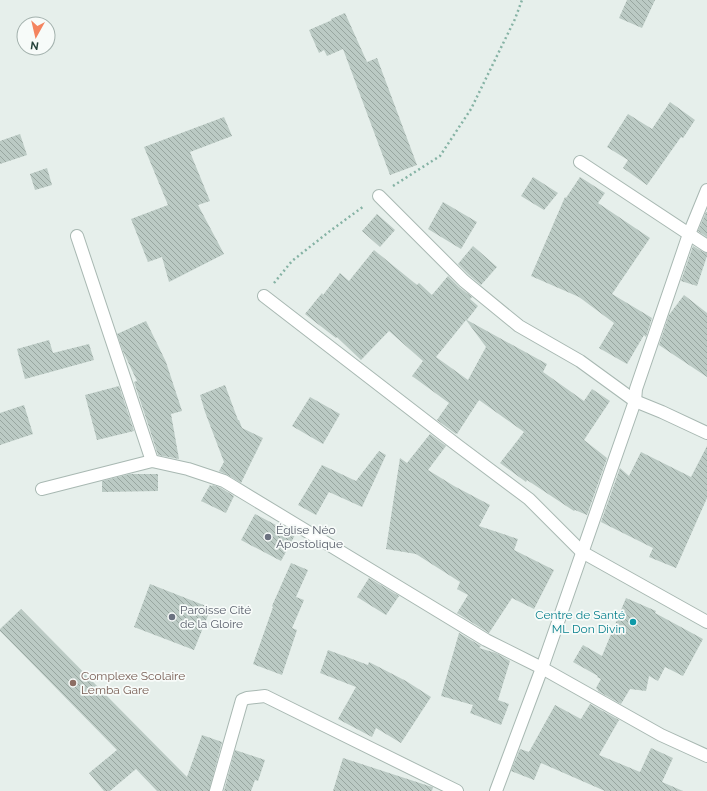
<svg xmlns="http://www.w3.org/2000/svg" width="707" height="791" font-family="Raleway,sans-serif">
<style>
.building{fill:url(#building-back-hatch);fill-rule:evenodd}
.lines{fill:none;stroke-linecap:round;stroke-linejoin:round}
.minor-casing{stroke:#a8b8b2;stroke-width:14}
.path{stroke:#86b3a5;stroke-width:2.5;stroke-dasharray:2 3;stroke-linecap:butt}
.minor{stroke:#fff;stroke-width:12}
.worship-dot{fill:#6b7280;stroke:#f7fbf9;stroke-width:1.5}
.culture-dot{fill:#0f9aa8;stroke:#f7fbf9;stroke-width:1.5}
.education-dot{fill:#8d6e63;stroke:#f7fbf9;stroke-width:1.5}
.labels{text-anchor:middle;stroke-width:3.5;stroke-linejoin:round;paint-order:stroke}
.worship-label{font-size:12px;fill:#5b616d;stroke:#f7fbf9;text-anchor:start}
.culture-label{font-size:12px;fill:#0d838f;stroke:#f7fbf9;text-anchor:end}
.education-label{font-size:12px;fill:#785e54;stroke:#f7fbf9;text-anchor:start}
</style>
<defs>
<pattern id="building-back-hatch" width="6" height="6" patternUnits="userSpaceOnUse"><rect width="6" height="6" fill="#bbcac4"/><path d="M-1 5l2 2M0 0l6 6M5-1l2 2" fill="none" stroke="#98a6a0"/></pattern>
</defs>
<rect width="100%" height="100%" fill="#e6efeb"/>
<g class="building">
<path d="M627 0H655L642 28 619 18Z"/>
<path d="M345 13 367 62 377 58 417 165 390 175 343 49 327 56 324 50 319 53 309 30 332 20 331 19Z"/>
<path d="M670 102 695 120 683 138 681 137 647 185 623 168 628 160 607 147 628 114 652 129Z"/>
<path d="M224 117 232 136 190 152 210 201 198 205 224 254 169 282 162 257 148 262 131 219 168 205 144 147Z"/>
<path d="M20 134 27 155 0 164V141Z"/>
<path d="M47 168 52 185 35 190 30 174Z"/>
<path d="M533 177 558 193 544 210 521 196Z"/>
<path d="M580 177 605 193 598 203 650 238 612 294 652 318 646 337 644 335 627 364 599 348 614 323 579 297 531 276 565 197 566 198Z"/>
<path d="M443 202 477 222 461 249 428 229Z"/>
<path d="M706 212H707V237L698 231Z"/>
<path d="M377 214 395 230 380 247 362 231Z"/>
<path d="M473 246 497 267 481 285 469 275 458 264Z"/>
<path d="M693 246 703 252 707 253V256L697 286 681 281Z"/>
<path d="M374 250 417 285 419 283 432 295 448 276 459 287 472 297 470 299 478 306 467 320 547 364 543 372 584 401 592 389 610 401 584 440 607 458 587 515 575 510 574 511 527 480 526 482 500 463 524 432 479 400 457 434 456 433V434L437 420 449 403 412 376 423 361 389 331 361 360 337 337 336 338 305 314 322 293 323 295 340 273 349 281ZM466 320 486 347 468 380 436 357Z"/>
<path d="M684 295 707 313V377L659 345 669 315Z"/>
<path d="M146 321 166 362 182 411 171 414 179 459 158 455 149 427 134 382 137 381 123 351 117 334Z"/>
<path d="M49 340 53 353 89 344 94 360 25 379 17 349Z"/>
<path d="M225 385 238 420H239L242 428 263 438 241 483 228 475 219 471 224 462 205 412 200 395Z"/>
<path d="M119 386 134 431 97 440 85 395Z"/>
<path d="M310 397 340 414 323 444 292 426Z"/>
<path d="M24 405 33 434 0 445V413Z"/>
<path d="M430 434 446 446 428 470 454 486 490 505 479 526 518 539 514 550 554 570 534 609 512 598 489 633 457 613 468 595 457 589 460 582 416 554 386 549 400 458 407 463Z"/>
<path d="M707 446V498L676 568 649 557 653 548 601 522 620 468 629 476 641 452 691 477Z"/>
<path d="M379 451 386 455 362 507 329 492 316 515 298 505 322 465 356 481Z"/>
<path d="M130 474H158V491L102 492V481Z"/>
<path d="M210 485 212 486 213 485 221 488 234 496 226 513 201 501Z"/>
<path d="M255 514 295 535 281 561 241 540Z"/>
<path d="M291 563 308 570 296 597 304 600 292 628 297 630 282 675 253 664 273 607 272 606Z"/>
<path d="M369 578 399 596 386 615 357 597Z"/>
<path d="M150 584 211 608 194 650 134 627Z"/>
<path d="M626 598 656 611 655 613 703 639 683 676 665 667 658 681 649 676 646 691 630 689 621 704 598 691V690L596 688 601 679 597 677 598 676 573 662 583 645 602 656Z"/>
<path d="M21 609 187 777 202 735 222 742 209 791H157L136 769 110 791H104L89 773 117 750 0 631V629Z"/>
<path d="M459 633 481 646 479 648 496 653 510 661 498 700 509 704 501 725 470 713 473 705 441 696Z"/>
<path d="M328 650 368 665 369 662 406 681 431 697 401 743 376 728 372 737 338 719 356 687 320 673Z"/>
<path d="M590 704 619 720 599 755 640 772 651 748 673 758 662 782 683 791H605L541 763 534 780 511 771 520 749 529 752 555 705 581 719Z"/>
<path d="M235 750 265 760 258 781 255 780 251 791H224Z"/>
<path d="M343 758 429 786 433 787 432 791H333Z"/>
</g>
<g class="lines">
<g class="minor-casing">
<g id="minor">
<path d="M580 162 707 246"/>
<path d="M379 196 464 281 519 326 580 361 635 401 662 412 707 433"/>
<path d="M77 236 152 461"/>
<path d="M264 296 457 445 529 499 582 552 707 622"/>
<path d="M42 489 152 461 188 469 224 481 486 640 542 668 661 735 707 756"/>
<path d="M216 791 242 700 247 698 265 696 457 791"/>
<path d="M496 791 542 668 635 401 636 389 689 234 707 190"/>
</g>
</g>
<g class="path">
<path d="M393 186 440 156 471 109 515 19 522 0"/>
<path d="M274 283 292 261 330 231 364 206"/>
</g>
<use href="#minor" class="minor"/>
</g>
<g class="worship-dot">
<circle cx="268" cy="537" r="4"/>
<circle cx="172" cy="617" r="4"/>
</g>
<circle class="culture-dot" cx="633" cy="622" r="4"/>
<circle class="education-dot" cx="73" cy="683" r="4"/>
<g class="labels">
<g class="worship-label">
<text x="276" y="534">Église Néo<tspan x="276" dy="14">Apostolique</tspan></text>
<text x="180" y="614">Paroisse Cité<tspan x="180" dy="14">de la Gloire</tspan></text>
</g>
<g class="culture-label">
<text x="625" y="619">Centre de Santé<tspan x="625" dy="14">ML Don Divin</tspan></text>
</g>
<g class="education-label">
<text x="81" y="680">Complexe Scolaire<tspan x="81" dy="14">Lemba Gare</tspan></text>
</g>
</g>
<g transform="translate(36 36) rotate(188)"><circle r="19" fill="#f7fbf9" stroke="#a3b1ad"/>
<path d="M0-3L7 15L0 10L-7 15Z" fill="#f4845f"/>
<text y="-6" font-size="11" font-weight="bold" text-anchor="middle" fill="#24423a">N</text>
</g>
</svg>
